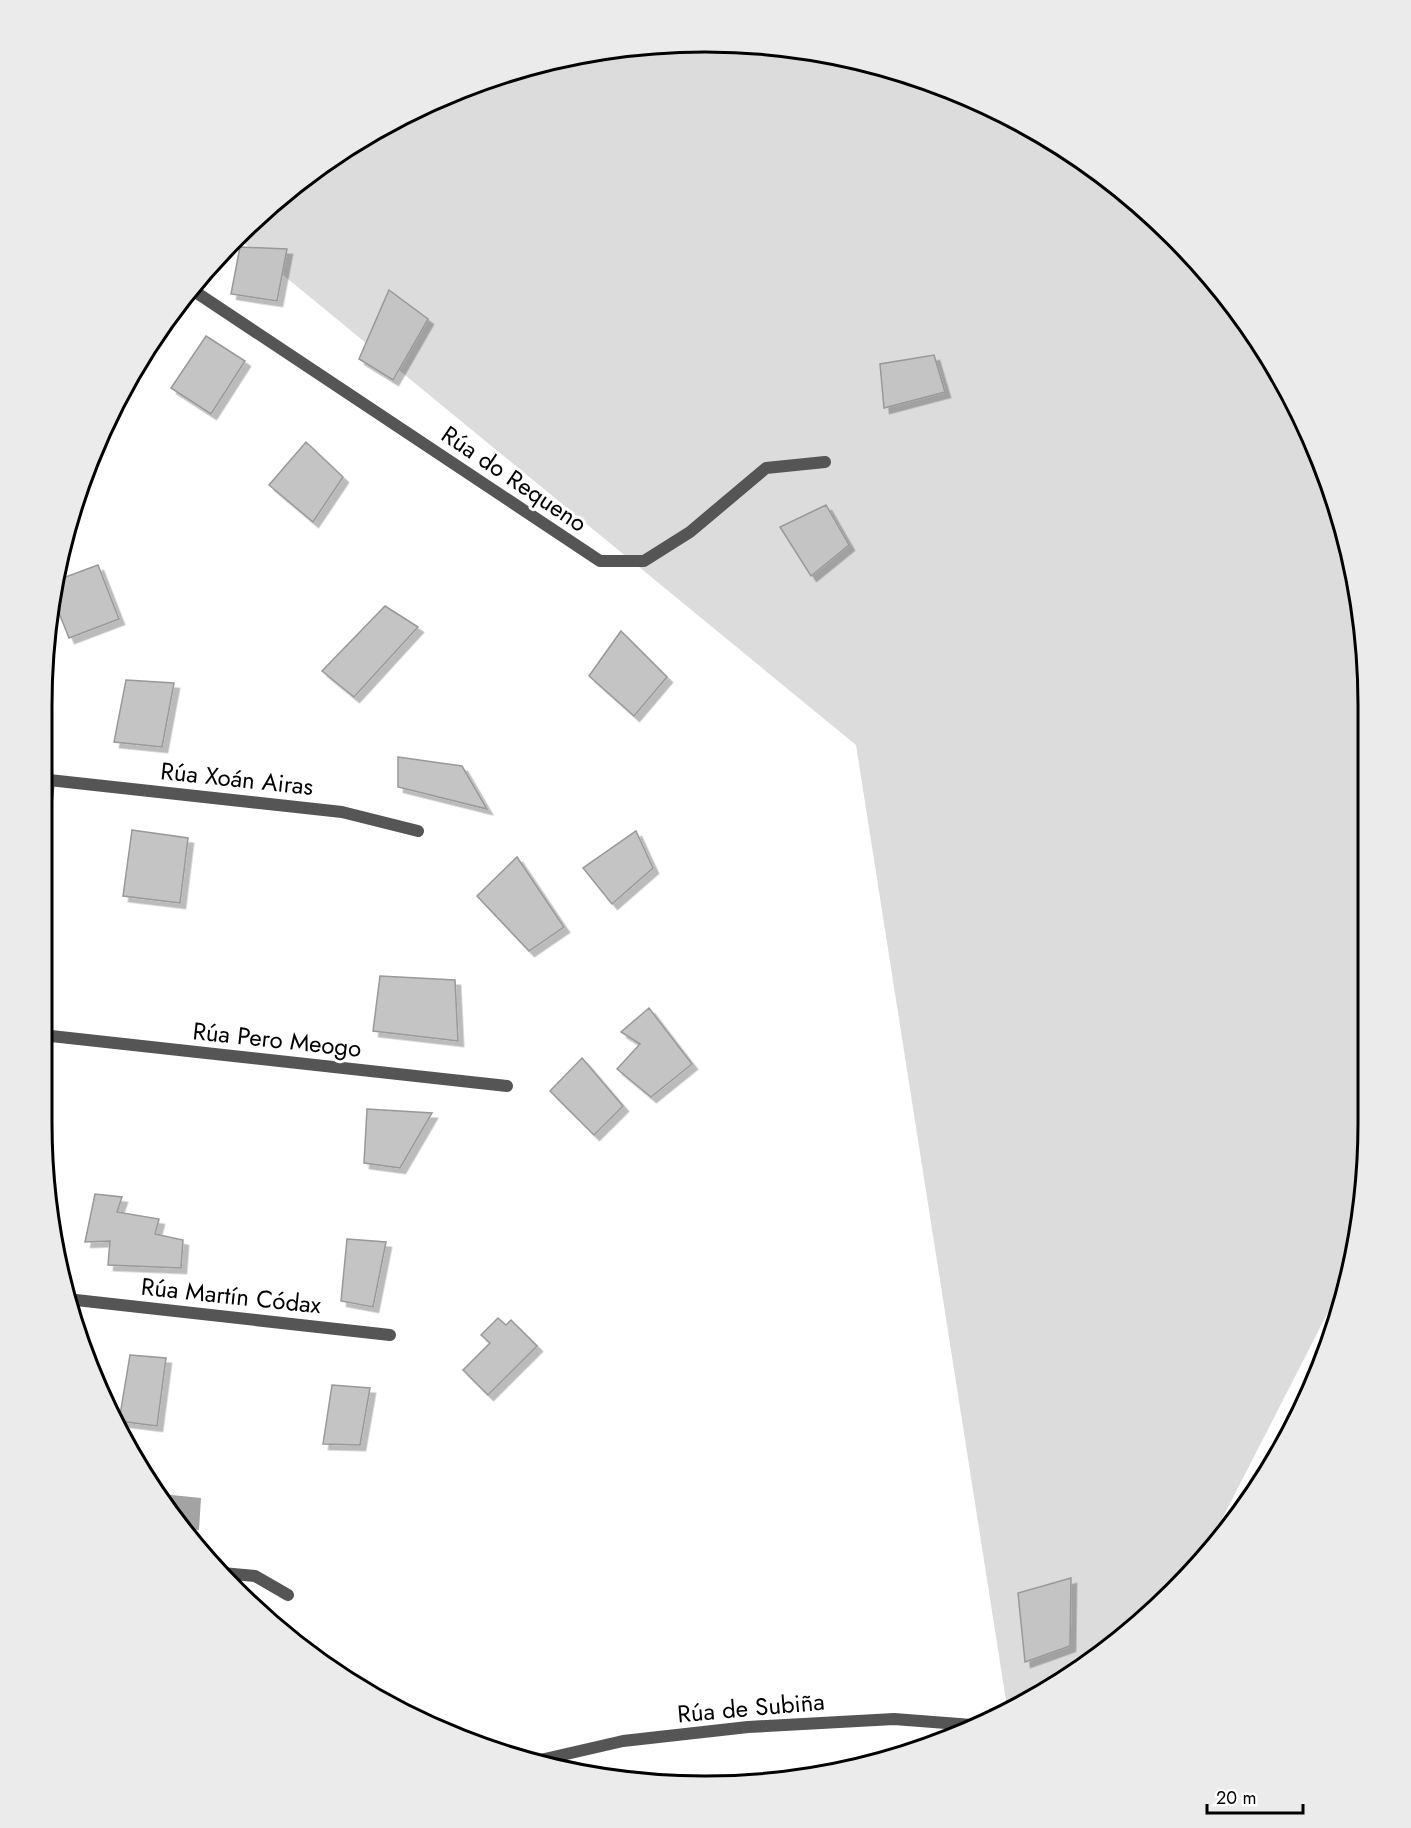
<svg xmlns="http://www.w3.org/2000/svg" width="1411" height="1828" font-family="Jost,sans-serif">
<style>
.green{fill:#dcdcdc}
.water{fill:#a3a3a3}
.building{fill:#c4c4c4;stroke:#999;stroke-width:1.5;filter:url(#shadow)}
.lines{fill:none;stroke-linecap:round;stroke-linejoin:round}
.minor{stroke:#555;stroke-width:12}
.labels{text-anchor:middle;stroke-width:6;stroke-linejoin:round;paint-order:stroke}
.street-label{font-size:24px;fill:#000;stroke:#fff}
.rim{fill:none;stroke:#000;stroke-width:3}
</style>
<defs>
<filter id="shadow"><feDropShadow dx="5.5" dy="5.5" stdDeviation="0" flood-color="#0004"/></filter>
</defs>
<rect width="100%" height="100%" fill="#fff"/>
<path class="green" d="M706 42 835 55 960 93 1074 154 1175 237 1257 337 1334 492 1363 619V1209L1344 1281 1201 1560 1175 1591 1074 1674 1007 1707 856 745 238 238 268 207 337 154 452 92 576 55Z"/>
<path class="water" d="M162 1494 201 1498 199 1530 188 1529Z"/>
<g class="building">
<path d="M240 247 287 249 277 301 231 294Z"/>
<path d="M389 290 428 319 393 380 359 359Z"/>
<path d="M206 336 245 361 211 414 171 388Z"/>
<path d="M934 355 945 392 884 408 880 364Z"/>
<path d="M306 442 343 477 313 522 269 485Z"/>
<path d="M826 505 849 545 811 576 780 527Z"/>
<path d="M98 565 119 619 69 638 55 603 60 579Z"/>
<path d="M385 606 418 627 354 697 322 671Z"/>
<path d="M621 631 667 677 634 716 589 676Z"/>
<path d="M126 680 174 683 162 747 114 742Z"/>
<path d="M398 757 462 766 487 809 398 787Z"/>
<path d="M132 830 188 838 180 903 123 896Z"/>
<path d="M636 831 653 868 612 904 583 868Z"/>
<path d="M517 857 564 927 529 951 477 896Z"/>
<path d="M380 976 455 980 458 1041 373 1031Z"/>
<path d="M649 1008 692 1064 651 1097 617 1069 640 1044 621 1032Z"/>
<path d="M582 1058 623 1106 594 1135 550 1091Z"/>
<path d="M367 1109 432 1113 400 1168 364 1163Z"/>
<path d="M95 1194 122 1197 117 1212 159 1219 155 1234 183 1240 181 1268 108 1265 110 1241 85 1242Z"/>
<path d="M347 1239 386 1242 373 1307 341 1301Z"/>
<path d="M498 1318 506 1325 511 1320 537 1346 488 1395 463 1370 490 1343 481 1335Z"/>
<path d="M130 1355 166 1358 157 1426 119 1421Z"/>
<path d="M332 1385 370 1388 360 1445 323 1444Z"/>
<path d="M1071 1578 1070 1646 1025 1662 1018 1593Z"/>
</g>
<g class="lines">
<g class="minor">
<path d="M191 289 600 561H644L690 532 766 468 825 462"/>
<path d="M49 780 342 812 418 831"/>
<path d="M43 844 49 780 43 764"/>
<path d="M42 1035 507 1086"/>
<path d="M67 1299 390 1335"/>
<path d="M222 1573 255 1576 288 1595"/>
<path d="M536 1761 623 1741 748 1727 894 1719 972 1725"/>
</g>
</g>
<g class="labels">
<g class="street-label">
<text transform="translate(514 479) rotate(34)" y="8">Rúa do Requeno</text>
<text transform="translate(237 779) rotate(6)" y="8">Rúa Xoán Airas</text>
<text transform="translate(277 1040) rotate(6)" y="8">Rúa Pero Meogo</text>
<text transform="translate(231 1296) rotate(6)" y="8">Rúa Martín Códax</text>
<text transform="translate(751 1708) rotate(-5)" y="8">Rúa de Subiña</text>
</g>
</g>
<path d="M0 0H1411V1828H0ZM705 52H705A653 653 0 0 1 1358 705V1123A653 653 0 0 1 705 1776H705A653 653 0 0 1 52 1123V705A653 653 0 0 1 705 52Z" fill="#ebebeb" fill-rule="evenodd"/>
<path class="rim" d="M705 52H705A653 653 0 0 1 1358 705V1123A653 653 0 0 1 705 1776H705A653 653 0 0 1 52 1123V705A653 653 0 0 1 705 52Z"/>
<path d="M1207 1804v9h96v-9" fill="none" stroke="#000000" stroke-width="3"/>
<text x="1216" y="1804" font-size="18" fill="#000000" stroke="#ffffff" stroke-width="4.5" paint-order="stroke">20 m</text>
</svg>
